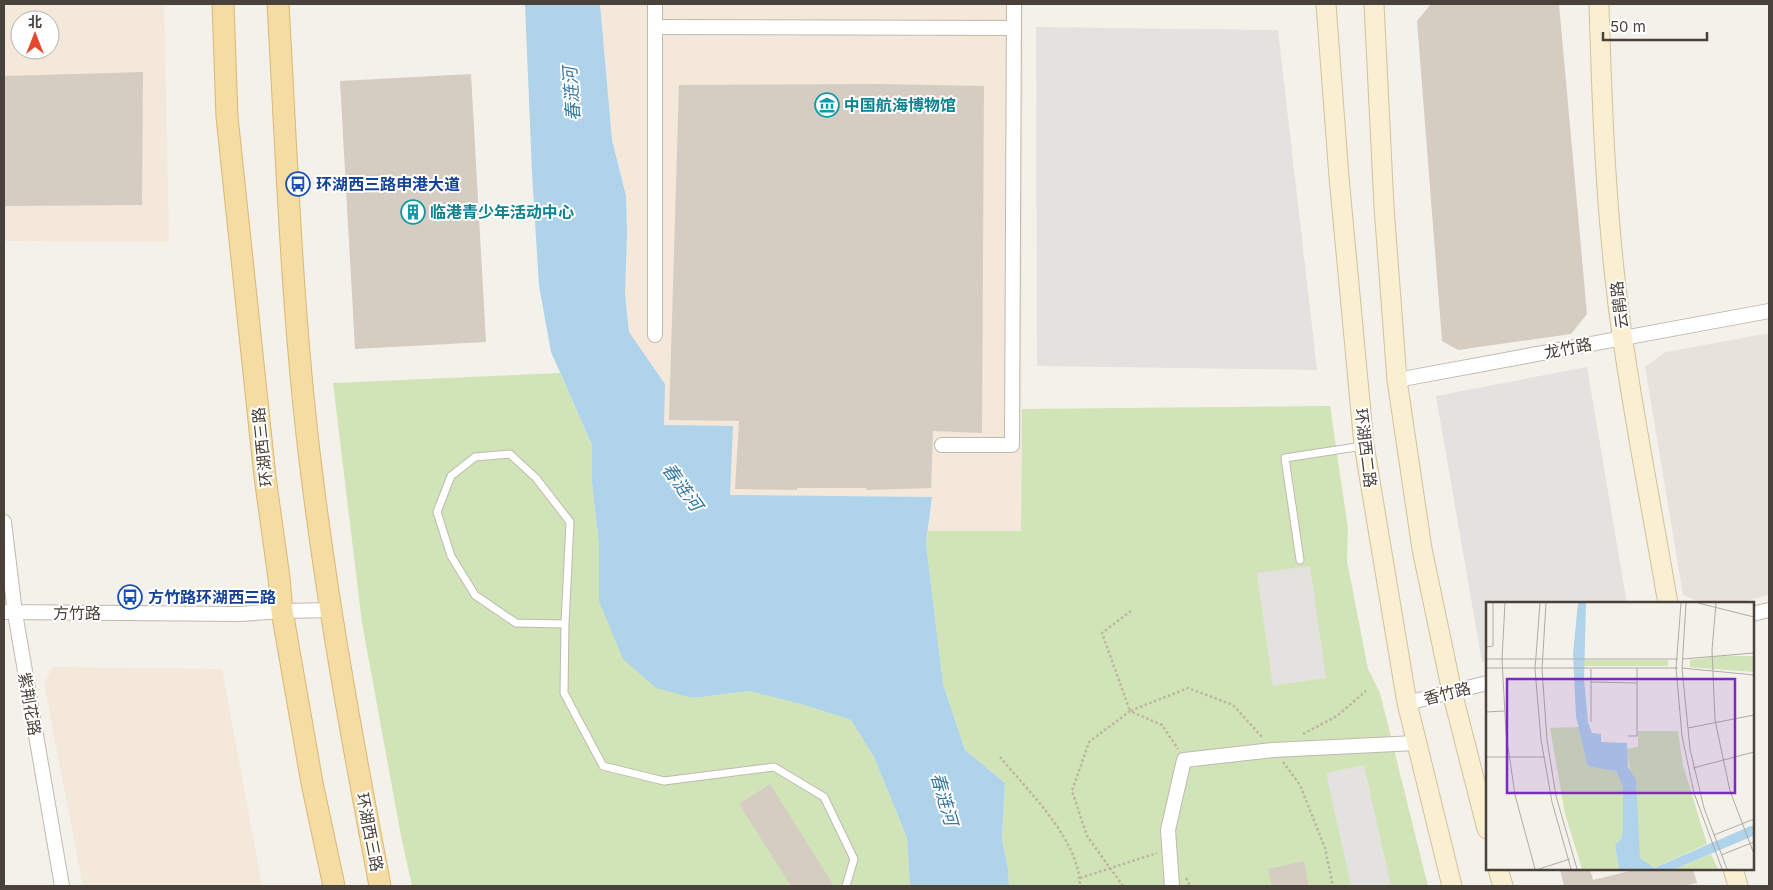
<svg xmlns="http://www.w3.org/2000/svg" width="1773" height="890" font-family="Inter,'Noto Sans SC',sans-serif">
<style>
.residential{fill:#e8e3da}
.commercial{fill:#f3e8d9;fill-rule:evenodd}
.green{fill:#d1e4b8}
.parking{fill:#e3e2df}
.water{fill:#aed3ea}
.building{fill:#d5cdc2}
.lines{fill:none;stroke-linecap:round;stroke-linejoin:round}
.lane-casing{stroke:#bfb9af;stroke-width:9}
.street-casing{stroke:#bfb9af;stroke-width:16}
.secondary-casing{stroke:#cfc29f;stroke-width:21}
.primary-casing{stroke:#d9b874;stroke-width:23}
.path{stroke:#bfb4a1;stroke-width:2.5;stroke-dasharray:2.5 2.5;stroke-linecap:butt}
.lane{stroke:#fff;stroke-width:7}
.street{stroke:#fff;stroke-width:14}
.secondary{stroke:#faefd0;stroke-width:19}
.primary{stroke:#f5dca3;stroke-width:21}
.labels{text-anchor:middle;stroke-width:4;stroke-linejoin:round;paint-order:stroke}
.culture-label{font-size:16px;font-weight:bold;fill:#0d838f;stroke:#fff;text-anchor:start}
.transit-label{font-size:16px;font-weight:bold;fill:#164399;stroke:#fff;text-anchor:start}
.street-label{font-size:16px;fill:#48423a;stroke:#fff}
.water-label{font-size:18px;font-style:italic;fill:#3a7aa2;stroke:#fff}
.inset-road{fill:none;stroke:#afaba4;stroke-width:1}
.view{fill:#7b2cbf;fill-opacity:0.15;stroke:#7b2cbf;stroke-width:2.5}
.inset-edge{fill:none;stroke:#48423a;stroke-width:2.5}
</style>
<rect width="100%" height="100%" fill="#f4f1eb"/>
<path class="residential" d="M1769 333V595L1733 604H1706L1683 595 1645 367 1666 352Z"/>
<g class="commercial">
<path d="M4 4H164L169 242 4 241ZM20 20H50V50H20Z"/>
<path d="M600 4H1023L1021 531H928L932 497 730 495 664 425 665 384 629 332 625 294 627 235 626 196 612 140Z"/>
<path d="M53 667 222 669 262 886H83L44 683Z"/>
</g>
<g class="green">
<path d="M560 373 592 445V483L599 545 693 698 749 691 801 704 851 720 874 757 907 838 910 886H412L401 836 362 623 333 383Z"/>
<path d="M1330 406 1348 528 1347 561 1368 669 1380 693 1428 886H1009L1008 869 1002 839 1005 783 965 750 943 684 926 543 928 531H1021L1022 409Z"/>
</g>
<g class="parking">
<path d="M1036 27 1278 30 1317 370 1037 366Z"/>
<path d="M1587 367 1627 604H1487V661L1482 662 1436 396Z"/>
<path d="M1310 566 1326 678 1273 686 1257 573Z"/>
<path d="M1364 765 1391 886H1351L1326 773Z"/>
</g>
<path class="water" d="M525 4H600L612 140 626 196 627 235 625 294 629 332 665 384 664 425 733 426 730 495 932 497 926 543 943 684 965 750 1005 783 1002 839 1008 869 1009 886H910L907 838 874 757 851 720 801 704 749 691 693 698 656 688 623 659 599 601V545L592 483V445L551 352 539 286 532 173Z"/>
<g class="building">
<path d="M1431 4H1559L1587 314 1571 334 1458 350 1442 341 1417 21Z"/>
<path d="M143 72 142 205 4 206V76Z"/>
<path d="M471 74 486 342 355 349 340 81Z"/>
<path d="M881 84 984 86 982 433 933 431 931 488 867 490 866 488H797V490L735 489 739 421 669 420 679 85Z"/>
<path d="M770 784 834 886H791L739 804Z"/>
<path d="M1304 861 1309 886H1272L1268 869Z"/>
<path d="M1560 869H1590L1593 880 1637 869H1693L1697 883 1684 886H1564Z"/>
</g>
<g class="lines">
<g class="lane-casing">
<g id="lane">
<path d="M1300 560 1285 458 1363 446"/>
<path d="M565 624 516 623 475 595 451 556 437 512 451 476 475 457 510 454 536 478 570 522 565 624 564 693 603 766 664 781 774 767 824 797 854 859 846 886"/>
</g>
</g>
<g class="street-casing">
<g id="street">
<path d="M655 4V335"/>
<path d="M655 27 1013 28"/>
<path d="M1397 380 1769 311"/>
<path d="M942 445H1012L1014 4"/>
<path d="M4 522 15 613 62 886"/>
<path d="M4 612 240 614 282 611 330 610"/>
<path d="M1752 614 1769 610"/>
<path d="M1407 703 1487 683"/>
<path d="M1172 886 1168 830 1184 760 1273 750 1416 743"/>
</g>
</g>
<g class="secondary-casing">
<g id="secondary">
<path d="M1326 4 1339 177 1364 445 1407 703 1452 886"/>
<path d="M1374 4 1384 207 1397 380 1422 549 1452 692 1487 829"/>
<path d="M1599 4C1602 109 1606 216 1620 320 1633 415 1652 509 1668 604"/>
<path d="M1498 869 1503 886"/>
<path d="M1733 869 1738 886"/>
</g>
</g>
<g class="primary-casing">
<g id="primary">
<path d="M223 4 227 117 265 477 279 578 282 611 312 783 334 886"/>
<path d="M278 4C287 161 292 320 312 476 329 614 354 750 380 886"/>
</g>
</g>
<g class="path">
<path d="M1131 611 1102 633 1130 711 1188 688 1233 705 1263 738"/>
<path d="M1303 734 1337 716 1366 691"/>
<path d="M1000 757C1028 791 1079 839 1080 886"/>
<path d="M1283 762 1300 785 1325 848 1333 886"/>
<path d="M1080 878 1157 853"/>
<path d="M1186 878 1190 886"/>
<path d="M1123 886 1087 836 1072 791 1089 742 1130 711 1162 725 1178 749"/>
</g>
<use href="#lane" class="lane"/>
<use href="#street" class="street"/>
<use href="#secondary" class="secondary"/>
<use href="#primary" class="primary"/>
</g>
<defs>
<g id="museum-ring" transform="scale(1.25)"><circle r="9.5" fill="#fff" stroke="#0f9aa8" stroke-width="1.5"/><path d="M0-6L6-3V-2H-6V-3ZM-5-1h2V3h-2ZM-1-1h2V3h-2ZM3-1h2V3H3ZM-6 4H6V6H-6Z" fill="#0f9aa8"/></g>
<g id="bus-ring" transform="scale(1.25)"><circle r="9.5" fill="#fff" stroke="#1a4fb4" stroke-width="1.5"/><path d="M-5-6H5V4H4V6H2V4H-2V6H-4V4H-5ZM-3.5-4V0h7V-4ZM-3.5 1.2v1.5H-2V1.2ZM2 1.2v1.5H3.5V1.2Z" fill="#1a4fb4"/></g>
<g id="building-ring" transform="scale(1.25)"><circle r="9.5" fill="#fff" stroke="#0f9aa8" stroke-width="1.5"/><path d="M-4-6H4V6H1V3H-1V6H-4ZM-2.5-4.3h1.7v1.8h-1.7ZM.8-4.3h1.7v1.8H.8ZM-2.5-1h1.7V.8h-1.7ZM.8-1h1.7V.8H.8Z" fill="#0f9aa8"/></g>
</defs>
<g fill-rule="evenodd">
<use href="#museum-ring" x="827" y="105"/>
<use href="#bus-ring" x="298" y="184"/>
<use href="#building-ring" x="413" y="212"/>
<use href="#bus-ring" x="130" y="597"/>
</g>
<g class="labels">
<g class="culture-label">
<text x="844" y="111">中国航海博物馆</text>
<text x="430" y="218">临港青少年活动中心</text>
</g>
<g class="transit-label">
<text x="316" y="190">环湖西三路申港大道</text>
<text x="148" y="603">方竹路环湖西三路</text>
</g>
<g class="street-label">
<text transform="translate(1619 305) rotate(-97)" y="6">云鹃路</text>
<text transform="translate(1568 348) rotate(-11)" y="6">龙竹路</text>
<text transform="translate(262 447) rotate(-96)" y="6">环湖西三路</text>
<text transform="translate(1366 448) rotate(83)" y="6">环湖西二路</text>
<text x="77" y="619">方竹路</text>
<text transform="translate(1447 693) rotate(-14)" y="6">香竹路</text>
<text transform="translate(30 704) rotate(80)" y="6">紫荆花路</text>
<text transform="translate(370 832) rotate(79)" y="6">环湖西三路</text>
</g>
<g class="water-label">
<text transform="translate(572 94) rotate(-94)" y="6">春涟河</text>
<text transform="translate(682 487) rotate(54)" y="6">春涟河</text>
<text transform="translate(944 799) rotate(74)" y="6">春涟河</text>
</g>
</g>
<g transform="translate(1486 602)">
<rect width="268" height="268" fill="#f4f1eb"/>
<path d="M237 54H267V70L204 65V58ZM98 58H182V64H98ZM93 125 101 162 105 165 130 169 137 185V227L135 237 129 243 133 267H96L79 212 64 126ZM152 129H192L197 163 221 242 168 266 157 260 152 252 150 178 145 173 140 147 152 145ZM225 252 232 267H189Z" fill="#d1e4b8"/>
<path d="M92 1H100L98 77 102 120 106 131 115 132V140L141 141 142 165 150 178 154 256 168 266 267 223V234L189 267H133L129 243 135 237 137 227V185L130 169 105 165 101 162 90 114 87 52Z" fill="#aed3ea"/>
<path class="inset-road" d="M19 1 16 57 20 131 29 193 49 267M54 1 49 67 55 138 66 200 85 267M60 1 56 67 61 138 70 194 91 267M195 1 190 66 196 134 208 191 236 267M200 1 196 66 204 147 218 206 241 267M212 1 268 15M230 1 226 48 229 118 244 189 268 252M0 45 7 44V1M0 57H192M197 57 268 51M0 66H192M196 66 268 73M105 67V120M105 80 151 81M0 110 18 109M202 126 268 113M142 134H151V66M0 155H59M207 166 268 150M228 233 268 217M235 253 268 240M53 267 84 257"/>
<path class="view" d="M21 77H249V191H21Z"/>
<rect width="268" height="268" class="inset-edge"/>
</g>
<rect width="1773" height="890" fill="none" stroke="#48423a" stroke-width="10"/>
<g transform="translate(35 35)"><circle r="24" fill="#ffffff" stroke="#b6b3b0"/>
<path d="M0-4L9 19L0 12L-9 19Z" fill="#e64731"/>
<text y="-8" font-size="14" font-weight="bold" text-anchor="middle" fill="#48423a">北</text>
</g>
<path d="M1603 32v8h104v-8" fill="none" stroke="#48423a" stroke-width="2.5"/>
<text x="1610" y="32" font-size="15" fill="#48423a" stroke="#ffffff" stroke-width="4" paint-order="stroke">50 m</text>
</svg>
